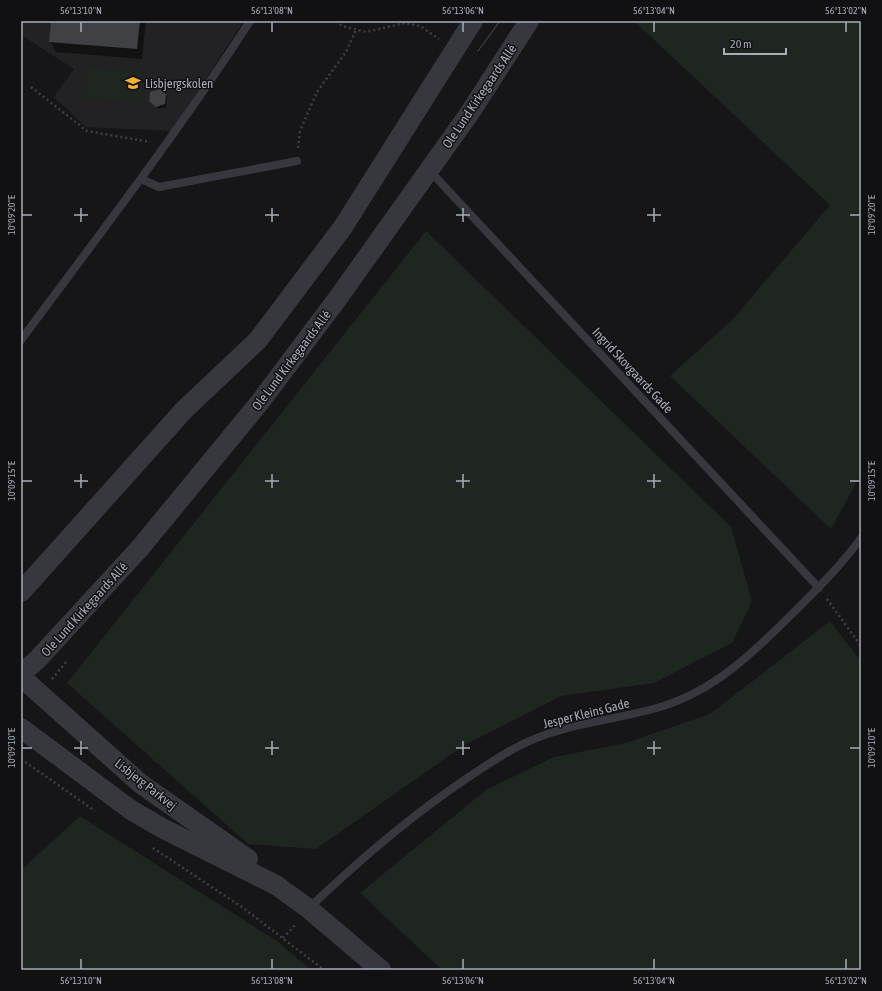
<svg xmlns="http://www.w3.org/2000/svg" width="882" height="991" font-family="'Asap Condensed',sans-serif">
<style>
.built{fill:#222225}
.green{fill:#1e261f}
.shadow{fill:#0007}
.building{fill:#404145}
.lines{fill:none;stroke-linecap:round;stroke-linejoin:round}
.path{stroke:#3d3f44;stroke-width:2.5;stroke-dasharray:2 3;stroke-linecap:butt}
.service{stroke:#37383d;stroke-width:8}
.tertiary{stroke:#37383d;stroke-width:20}
.tram{stroke:#4a4c52;stroke-width:1}
.ticks{fill:none;stroke:#a8adb8;stroke-width:1.5}
.labels{text-anchor:middle;stroke-width:3;stroke-linejoin:round;paint-order:stroke}
.poi-label{font-size:13px;fill:#a8adb8;stroke:#111113;text-anchor:start}
.street-label{font-size:13px;fill:#a8adb8;stroke:#111113}
.neatline{fill:none;stroke:#a8adb8;stroke-width:1.5}
.ticks-label{font-size:10px;text-anchor:middle;fill:#a8adb8}
</style>
<rect width="100%" height="100%" fill="#161618"/>
<path class="built" d="M21 21H244L171 131 86 127 54 97 74 69 21 35Z"/>
<g class="green">
<path d="M634 21H861V474L831 529 670 376 733 319 830 205Z"/>
<path d="M87 66 143 72 140 104 84 98Z"/>
<path d="M426 231 731 527 752 601 732 643 654 683 561 696 463 746 316 849 248 844 67 683Z"/>
<path d="M830 621 861 661V970H442L360 893 486 790 554 757 626 743 710 714Z"/>
<path d="M80 816 277 941 311 970H21V870Z"/>
</g>
<g class="shadow">
<path d="M52 21H146L142 59 56 52 50 42Z"/>
<path d="M166 95 167 98 166 107 159 109 150 101Z"/>
</g>
<g class="building">
<path d="M51 21H140L137 49 49 42Z"/>
<path d="M160 89 166 95 165 104 156 107 149 101 150 92Z"/>
</g>
<g class="lines">
<g class="path">
<path d="M336 21 342 26 366 32 405 23 420 26 439 39"/>
<path d="M31 87 87 131 150 142"/>
<path d="M298 148 300 131 317 92 346 52 356 30"/>
<path d="M827 599 861 646"/>
<path d="M52 679 67 661"/>
<path d="M21 759 95 811"/>
<path d="M153 848 242 907 324 970"/>
<path d="M283 938 296 924"/>
</g>
<g class="service">
<path d="M429 170 819 588"/>
<path d="M141 179 159 187 297 161"/>
<path d="M21 340C99 235 179 131 250 21"/>
<path d="M309 908C353 866 398 827 447 792 470 776 494 759 519 746 563 723 613 721 660 707 714 691 753 653 792 614 816 590 841 566 861 538"/>
</g>
<g class="tertiary">
<path d="M21 592 184 410 258 340 343 227 473 21"/>
<path d="M21 674 37 660 140 548 260 402 338 298 469 114 529 21"/>
<path d="M21 677 141 784 248 859"/>
<path d="M21 728 131 810 162 828 276 885 309 909 381 970"/>
</g>
<path class="tram" d="M478 51 500 21"/>
</g>
<path class="ticks" d="M81 22V32M272 22V32M463 22V32M654 22V32M846 22V32M81 208V222M272 208V222M463 208V222M654 208V222M22 215H32M74 215H88M265 215H279M456 215H470M647 215H661M850 215H860M81 474V488M272 474V488M463 474V488M654 474V488M22 481H32M74 481H88M265 481H279M456 481H470M647 481H661M850 481H860M81 741V755M272 741V755M463 741V755M654 741V755M22 748H32M74 748H88M265 748H279M456 748H470M647 748H661M850 748H860M81 959V969M272 959V969M463 959V969M654 959V969M846 959V969"/>
<defs>
<g id="school-bare" transform="scale(1.2)"><path d="M0-5L7-2L0 1L-7-2ZM-4 1L0 2.5L4 1V4Q0 6-4 4Z" fill="#f2b134" stroke="#111113" stroke-width="2.5" paint-order="stroke"/></g>
</defs>
<g fill-rule="evenodd">
<use href="#school-bare" x="133" y="83"/>
</g>
<g class="labels">
<g class="poi-label">
<text x="145" y="88">Lisbjergskolen</text>
</g>
<g class="street-label">
<text transform="translate(479 96) rotate(-56)" y="5">Ole Lund Kirkegaards Allé</text>
<text transform="translate(291 360) rotate(-53)" y="5">Ole Lund Kirkegaards Allé</text>
<text transform="translate(633 370) rotate(47)" y="5">Ingrid Skovgaards Gade</text>
<text transform="translate(84 609) rotate(-48)" y="5">Ole Lund Kirkegaards Allé</text>
<text transform="translate(586 713) rotate(-14)" y="5">Jesper Kleins Gade</text>
<text transform="translate(146 784) rotate(38)" y="5">Lisbjerg Parkvej</text>
</g>
</g>
<rect width="882" height="991" fill="none" stroke="#111113" stroke-width="44"/>
<path d="M724 48v6h62v-6" fill="none" stroke="#a8adb8" stroke-width="2"/>
<text x="730" y="48" font-size="12" fill="#a8adb8" stroke="#111113" stroke-width="3" paint-order="stroke">20 m</text>
<rect x="22" y="22" width="838" height="947" class="neatline"/>
<g class="ticks-label">
<text x="81" y="14">56°13'10"N</text>
<text x="272" y="14">56°13'08"N</text>
<text x="463" y="14">56°13'06"N</text>
<text x="654" y="14">56°13'04"N</text>
<text x="846" y="14">56°13'02"N</text>
<text transform="translate(871 215) rotate(-90)" y="4">10°09'20"E</text>
<text transform="translate(11 215) rotate(-90)" y="4">10°09'20"E</text>
<text transform="translate(871 481) rotate(-90)" y="4">10°09'15"E</text>
<text transform="translate(11 481) rotate(-90)" y="4">10°09'15"E</text>
<text transform="translate(871 748) rotate(-90)" y="4">10°09'10"E</text>
<text transform="translate(11 748) rotate(-90)" y="4">10°09'10"E</text>
<text x="81" y="984">56°13'10"N</text>
<text x="272" y="984">56°13'08"N</text>
<text x="463" y="984">56°13'06"N</text>
<text x="654" y="984">56°13'04"N</text>
<text x="846" y="984">56°13'02"N</text>
</g>
</svg>
